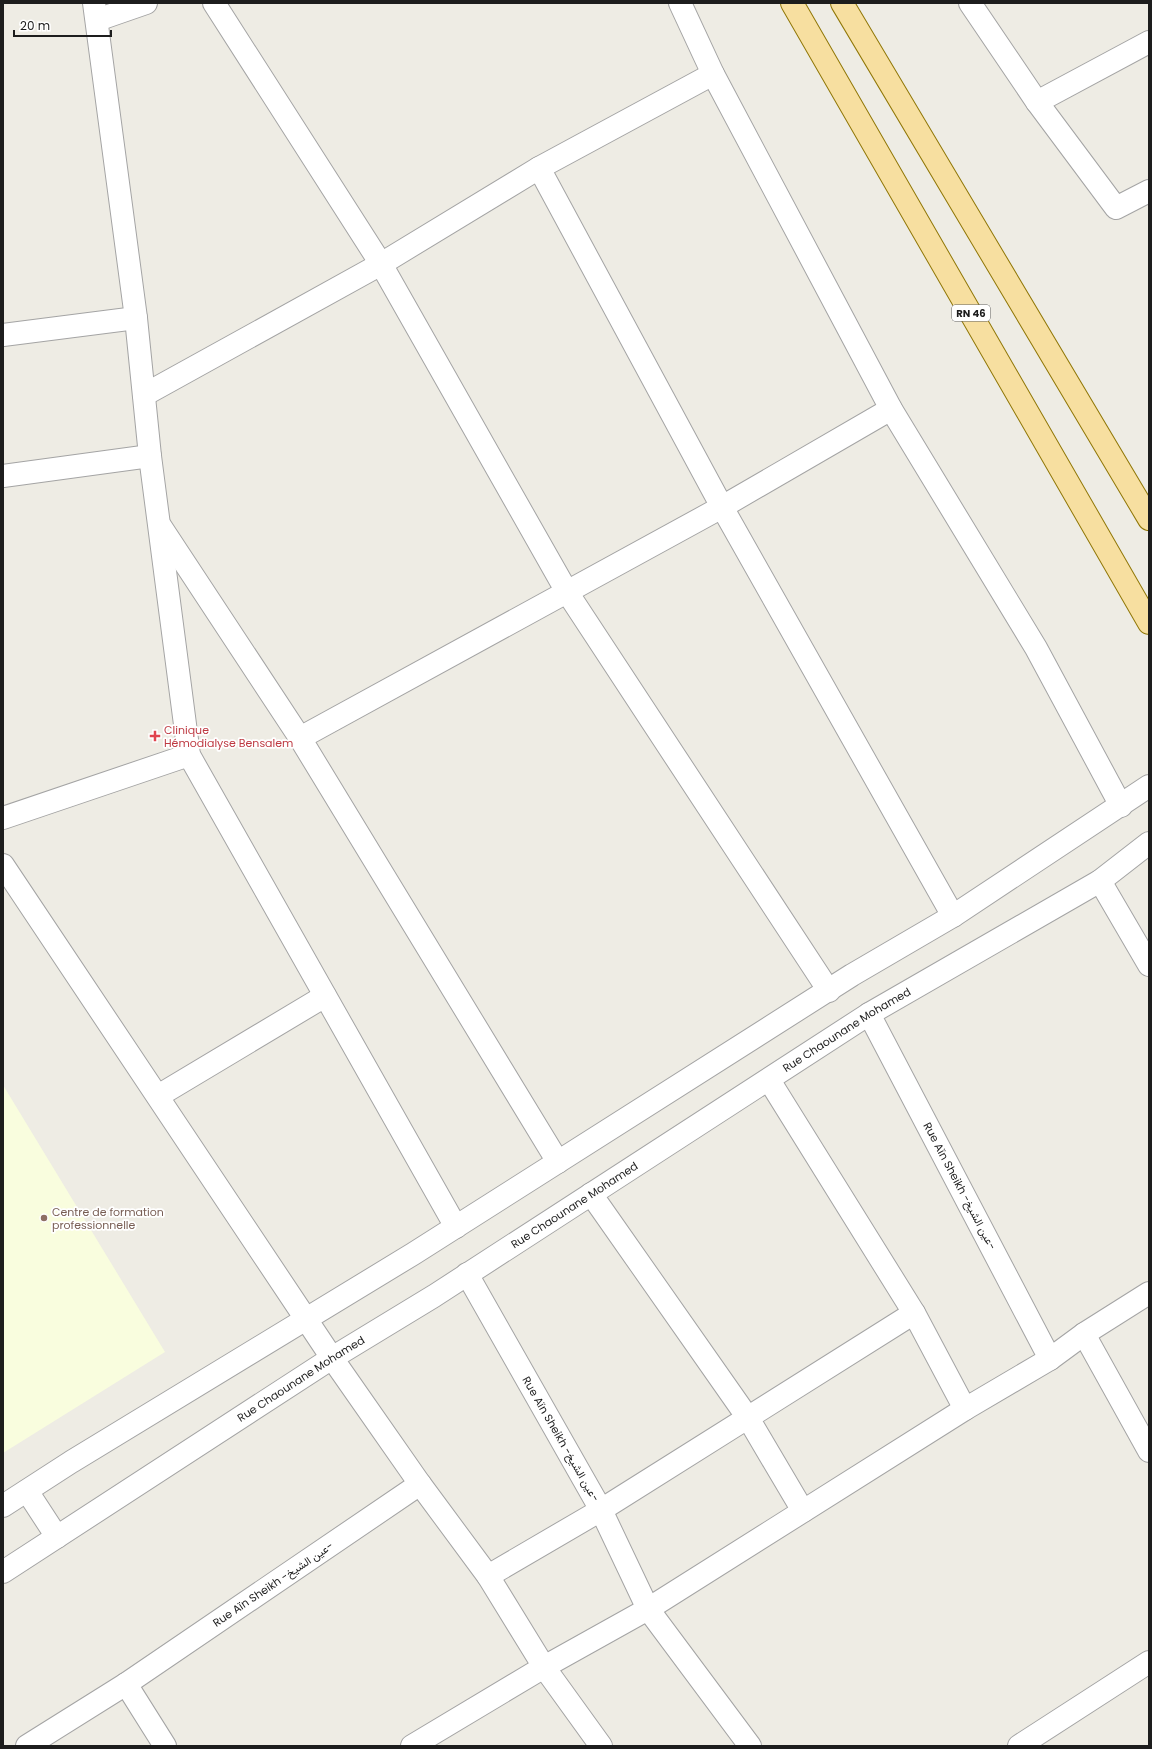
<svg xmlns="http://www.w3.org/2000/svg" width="1152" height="1749" font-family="Poppins,Vazirmatn,sans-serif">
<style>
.education{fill:#f9fdde}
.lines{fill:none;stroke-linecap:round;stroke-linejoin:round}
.minor-casing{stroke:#a4a4a4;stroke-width:24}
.major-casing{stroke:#907707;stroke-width:24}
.minor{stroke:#fff;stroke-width:22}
.major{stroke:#f7dfa0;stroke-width:22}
.health-dot{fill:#e0444e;stroke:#fff;stroke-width:1.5}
.education-dot{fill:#8d6e63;stroke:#fff;stroke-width:1.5}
.labels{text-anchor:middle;stroke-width:3.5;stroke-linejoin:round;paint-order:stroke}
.shield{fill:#fff;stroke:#616161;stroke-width:1}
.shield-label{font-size:10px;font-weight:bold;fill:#1d1d1d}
.health-label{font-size:11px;fill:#be3a42;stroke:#fff;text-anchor:start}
.street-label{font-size:11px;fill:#1d1d1d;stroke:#fff}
.education-label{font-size:11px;fill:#785e54;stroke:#fff;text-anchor:start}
</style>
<rect width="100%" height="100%" fill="#eeece4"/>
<path class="education" d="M3 1085 165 1352 3 1453Z"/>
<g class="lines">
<g class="minor-casing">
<g id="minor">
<path d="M94 3 136 318 150 456 189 755 456 1227"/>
<path d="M214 3 381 264 567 592 829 991"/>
<path d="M680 3 713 74 891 409 1036 648 1121 806"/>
<path d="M970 3 1037 102 1116 208 1149 191"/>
<path d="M97 20 146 3"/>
<path d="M1037 102 1149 42"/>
<path d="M539 168 722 507 953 916"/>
<path d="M3 335 136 318"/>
<path d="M144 395 381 264 539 168 713 74"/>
<path d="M3 476 150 456"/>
<path d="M161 527 300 738 558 1162"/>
<path d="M300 738 722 507 891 409"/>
<path d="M3 818 189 755"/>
<path d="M3 865 332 1358 420 1484 488 1576 544 1667 601 1746"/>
<path d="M1100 881 1149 965"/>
<path d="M869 1014 1050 1359"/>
<path d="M769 1080 914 1313 965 1409"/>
<path d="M158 1096 325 996"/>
<path d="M591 1194 748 1418 803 1511"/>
<path d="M467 1274 601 1510 648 1609 750 1746"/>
<path d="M1084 1334 1149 1451"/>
<path d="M27 1491 57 1537"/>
<path d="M3 1506 71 1462 413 1254 852 975 953 916 1149 786"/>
<path id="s1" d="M3 1572 332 1358 434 1296 869 1014 1100 881 1149 843"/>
<path d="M488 1576 601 1510 914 1313"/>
<path d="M126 1684 165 1746"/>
<path d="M27 1746 126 1684 420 1484"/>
<path d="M412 1746 544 1667 648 1609 965 1409 1050 1359 1084 1334 1149 1293"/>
<path d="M1019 1746 1149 1662"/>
</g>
</g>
<g class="major-casing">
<g id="major">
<path d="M792 3 1149 623"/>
<path d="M842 3 1149 519"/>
</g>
</g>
<use href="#minor" class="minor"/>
<use href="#major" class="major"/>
</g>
<path class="health-dot" d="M153 730h4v4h4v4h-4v4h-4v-4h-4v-4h4z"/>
<circle class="education-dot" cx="44" cy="1218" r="4"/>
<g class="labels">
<rect class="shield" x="952" y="305" width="38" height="16" rx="3"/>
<g class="shield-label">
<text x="971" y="317">RN 46</text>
</g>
<g class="health-label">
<text x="164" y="734">Clinique<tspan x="164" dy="13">Hémodialyse Bensalem</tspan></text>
</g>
<g class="street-label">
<text dy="4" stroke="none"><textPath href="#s1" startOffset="1003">Rue Chaounane Mohamed</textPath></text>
<text transform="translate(960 1186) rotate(62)" y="4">Rue Aïn Sheikh -عين الشيخ-</text>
<text dy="4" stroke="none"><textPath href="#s1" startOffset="679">Rue Chaounane Mohamed</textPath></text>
<text dy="4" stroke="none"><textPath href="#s1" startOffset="355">Rue Chaounane Mohamed</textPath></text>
<text transform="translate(561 1439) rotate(60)" y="4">Rue Aïn Sheikh -عين الشيخ-</text>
<text transform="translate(273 1584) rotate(-34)" y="4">Rue Aïn Sheikh -عين الشيخ-</text>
</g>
<g class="education-label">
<text x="52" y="1216">Centre de formation<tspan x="52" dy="13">professionnelle</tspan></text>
</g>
</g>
<rect width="1152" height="1749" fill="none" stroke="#1d1d1d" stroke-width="8"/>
<path d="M14 30v6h97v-6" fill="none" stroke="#1d1d1d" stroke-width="2"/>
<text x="20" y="30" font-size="12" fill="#1d1d1d" stroke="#ffffff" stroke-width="3" paint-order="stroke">20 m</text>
</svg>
